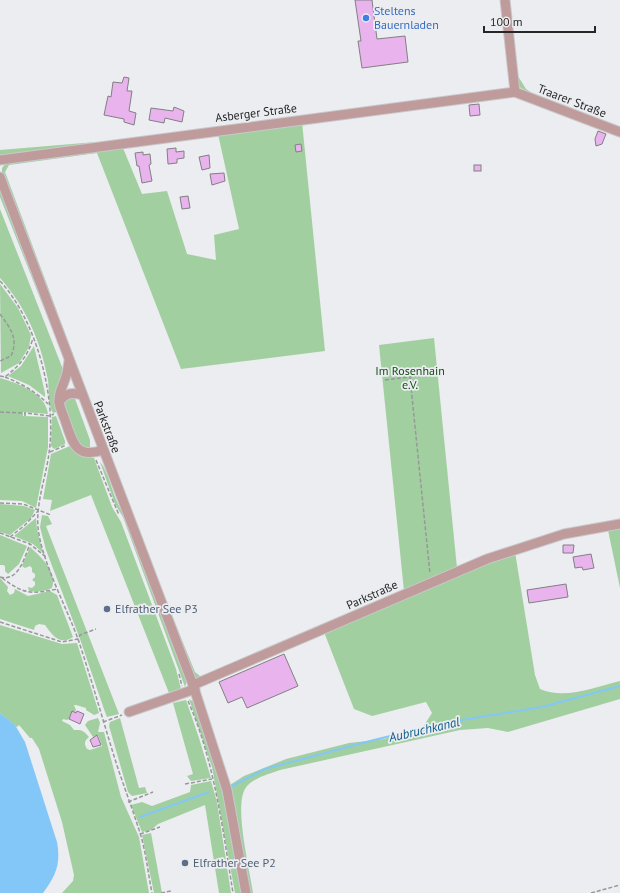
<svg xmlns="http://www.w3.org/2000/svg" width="620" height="893" font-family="'PT Sans',sans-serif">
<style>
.green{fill:#a2cfa0}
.water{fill:#83c7f9}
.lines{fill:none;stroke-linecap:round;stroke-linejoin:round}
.stream{stroke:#83c7f9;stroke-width:2}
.building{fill:#e9b3ee;stroke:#828082}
.minor-casing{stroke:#c8c9cc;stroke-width:11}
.path{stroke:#97989a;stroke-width:1.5;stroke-dasharray:4 2;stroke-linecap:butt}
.minor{stroke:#c09b9b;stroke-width:9}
.shop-dot{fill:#3f7fe0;stroke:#ebedf0;stroke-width:1.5}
.service-dot{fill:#5c6f8a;stroke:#ebedf0;stroke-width:1.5}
.labels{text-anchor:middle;stroke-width:3.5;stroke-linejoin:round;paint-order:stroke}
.shop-label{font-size:12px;fill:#366cbe;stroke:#ebedf0;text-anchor:start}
.street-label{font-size:12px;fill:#262627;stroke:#ebedf0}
.park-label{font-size:12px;fill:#144d15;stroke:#ebedf0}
.service-label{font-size:12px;fill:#4e5e75;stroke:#ebedf0;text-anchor:start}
.water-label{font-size:13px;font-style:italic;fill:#075a89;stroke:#ebedf0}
</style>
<rect width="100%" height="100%" fill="#ebedf0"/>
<g class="green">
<path d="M509 0 518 76 526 89 535 95 519 87Z"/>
<path d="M302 122 325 351 181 369 97 153 9 165 5 172 153 569 195 672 200 676 209 677 197 679 193 677 2 174V168L6 163 123 148 142 194 167 191 187 254 216 260 214 235 239 229 218 134Z"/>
<path d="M96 142 0 157V150Z"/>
<path d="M0 187 64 355 65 361 0 197Z"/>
<path d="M0 209 64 372 57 412 53 413C48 406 49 389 48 380 41 342 26 307 0 278Z"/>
<path d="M0 284 18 308 31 335 29 347 19 363 1 373Z"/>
<path d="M434 338 457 568 404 591 379 345Z"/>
<path d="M34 346 45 393V397L29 385 8 376 21 366Z"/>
<path d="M0 378C17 383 46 393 48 414L23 412V416L48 417V447L36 508 22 501 0 500Z"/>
<path d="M74 396 90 440V448L87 449 77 443 64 405 67 399Z"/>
<path d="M56 416 65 441V444L54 449 51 446 52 417Z"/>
<path d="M70 446 79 455 94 458 112 507 121 522 176 669 181 689 169 693 91 495 50 511 52 500 43 499 51 454Z"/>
<path d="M100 462C110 473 113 500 124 514L187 680 185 687 123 517 115 504Z"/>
<path d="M0 504 24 506 35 510 31 518 10 535 0 532Z"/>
<path d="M42 515 48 516 52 524 46 526 119 714 107 717 105 712 80 639 46 550 40 527Z"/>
<path d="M36 518 37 529 43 553 33 544 14 536Z"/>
<path d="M620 527V588L608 530Z"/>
<path d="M0 535 27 546 19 564 8 574 5 571V566L3 565H0Z"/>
<path d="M30 547C40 556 58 572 52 588 43 592 37 592 29 591L28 587 32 588 35 585V582L32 580 35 577V574L32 572V568L30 566 25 568 22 566Z"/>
<path d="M515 552 535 675 540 689C565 700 595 687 620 681V699L508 732 488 728 460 730 280 770C270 774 251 778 245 789 234 808 250 870 253 893H248L234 803 230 785 244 776 286 759 349 743 384 739 423 727 432 713 426 702 372 716 354 709 324 632Z"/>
<path d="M0 578 8 587 7 591 10 595 14 593 15 589 28 596 50 591 57 595 73 637C60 646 52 635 45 625L39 624 35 626 34 630 0 619Z"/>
<path d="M0 625 62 644 77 643 99 713 94 715 86 710V708L76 705H74L76 710 73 717 67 720 63 719 62 721 70 725 74 730C82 730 83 730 89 737 84 741 84 744 87 749L90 750 102 746 98 735 93 737 85 725 88 721 98 718 100 723 98 732H104L121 797 139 837 149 893H62L73 881 74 875 62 822 39 749 32 738H30L19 725 17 727 0 713Z"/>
<path d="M189 699 194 702 223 792 242 893H235L212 767Z"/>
<path d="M186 700 199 738 211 778 191 781 187 776 193 774 173 703Z"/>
<path d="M120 718 139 788 145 787 147 793 132 796 128 792 109 726 110 722Z"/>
<path d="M211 781 217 802 231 893H219L205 805 158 824 151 830 142 832 131 805 142 802 152 806 190 792 191 785Z"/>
<path d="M151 833 162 893H154L142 835Z"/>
</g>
<path class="water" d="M0 713 15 725 25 742 57 842C61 864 56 875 43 893H0Z"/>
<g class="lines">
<g class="stream">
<path d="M232 786 265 769 374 740 443 723 542 707 620 686"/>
<path d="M140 817 209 792"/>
</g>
</g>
<g class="building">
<path d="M355 0H372L377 39 405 36 408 62 362 68 358 41H361Z"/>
<path d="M124 77 129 78 127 91H132L129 111 136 113 134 125 124 122V119L104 115 108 96 111 97 113 82 122 83Z"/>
<path d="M479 104 480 115 470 116 469 105Z"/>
<path d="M174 107 184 111 182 122 165 118 164 123 149 120 151 108 173 111Z"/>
<path d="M598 131 606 134 602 144 596 146 595 139Z"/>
<path d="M301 144 302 151 296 152 295 145Z"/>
<path d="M176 148V152L184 151V158L177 159V163L168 164 167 149Z"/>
<path d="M143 152V155L150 154 151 164 149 165 152 181 142 183 139 166H137L135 153Z"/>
<path d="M209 155 210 168 202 170 199 157Z"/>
<rect x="474" y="165" width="7" height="6"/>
<path d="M224 173 225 181 212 185 210 174Z"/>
<path d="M188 196 190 208 182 209 180 197Z"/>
<path d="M563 545H574L573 553H563Z"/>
<path d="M591 554 594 568 583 570 582 567 575 568 573 557Z"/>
<path d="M566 584 568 597 529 603 527 590Z"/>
<path d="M284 654 298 686 247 708 242 697 228 703 219 682Z"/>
<path d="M72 711 76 713 77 711 84 714 80 724 69 719Z"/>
<path d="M97 735 101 745 93 747 90 740Z"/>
</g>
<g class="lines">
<g class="minor-casing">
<g id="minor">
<path d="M505 0 515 92"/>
<path d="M0 160 515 92 620 132"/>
<path d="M0 177 193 685 227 790 246 893"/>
<path d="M69 361C68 366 68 371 66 376 64 384 58 393 59 402 60 409 64 416 66 423 73 444 77 459 103 450"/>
<path d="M59 402C66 393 71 392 82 395"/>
<path d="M193 685 487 559 564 534 620 524"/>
<path d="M129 712 195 689"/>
</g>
</g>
<g class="path">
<path d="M0 281C37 321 57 399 49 453 46 477 36 502 38 527 41 560 66 606 78 639 91 678 102 717 114 756 122 782 132 807 140 833 146 852 148 873 152 893"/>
<path d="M0 314C10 328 19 338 11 356L0 361"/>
<path d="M0 376 5 377C20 365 28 356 33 338"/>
<path d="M5 377C22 384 35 391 48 404"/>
<path d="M410 377 430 574"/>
<path d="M385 380 434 374"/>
<path d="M0 412 25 413"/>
<path d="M25 416V413L50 416 54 414"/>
<path d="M50 452 66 445"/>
<path d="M96 460 119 515"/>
<path d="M0 503 23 504 51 515"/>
<path d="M0 533 30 544 46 557"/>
<path d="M10 537 25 525 38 511"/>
<path d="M0 577C19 582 24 558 30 544"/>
<path d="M2 578C25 595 31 594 58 589"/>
<path d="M0 622 62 642 78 639 80 635 96 629"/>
<path d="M179 674 182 686"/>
<path d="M188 701C214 759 223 830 233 893"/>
<path d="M103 722 122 715"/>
<path d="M185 784 212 779"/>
<path d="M128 802 153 792"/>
<path d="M140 834 160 827"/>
<path d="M161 893 171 891"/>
<path d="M591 893 620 885"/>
</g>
<use href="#minor" class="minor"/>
</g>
<circle class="shop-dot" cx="366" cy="18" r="4"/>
<g class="service-dot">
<circle cx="107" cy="609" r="4"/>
<circle cx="185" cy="863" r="4"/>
</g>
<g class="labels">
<g class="shop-label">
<text x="374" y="15">Steltens<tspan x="374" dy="14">Bauernladen</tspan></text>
</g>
<g class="street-label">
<text transform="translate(572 101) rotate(21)" y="4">Traarer Straße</text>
<text transform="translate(256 113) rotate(-7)" y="4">Asberger Straße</text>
<text transform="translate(107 427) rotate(69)" y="4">Parkstraße</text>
<text transform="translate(372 595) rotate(-24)" y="4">Parkstraße</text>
</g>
<g class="park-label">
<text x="410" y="375">Im Rosenhain<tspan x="410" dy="14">e.V.</tspan></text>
</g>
<g class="service-label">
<text x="115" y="613">Elfrather See P3</text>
<text x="193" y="867">Elfrather See P2</text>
</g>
<g class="water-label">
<text transform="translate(424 729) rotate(-13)" y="5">Aubruchkanal</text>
</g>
</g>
<path d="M484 26v6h111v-6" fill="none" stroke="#262627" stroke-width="2"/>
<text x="490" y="26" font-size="12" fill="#262627" stroke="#ebedf0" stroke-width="3" paint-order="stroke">100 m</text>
</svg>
